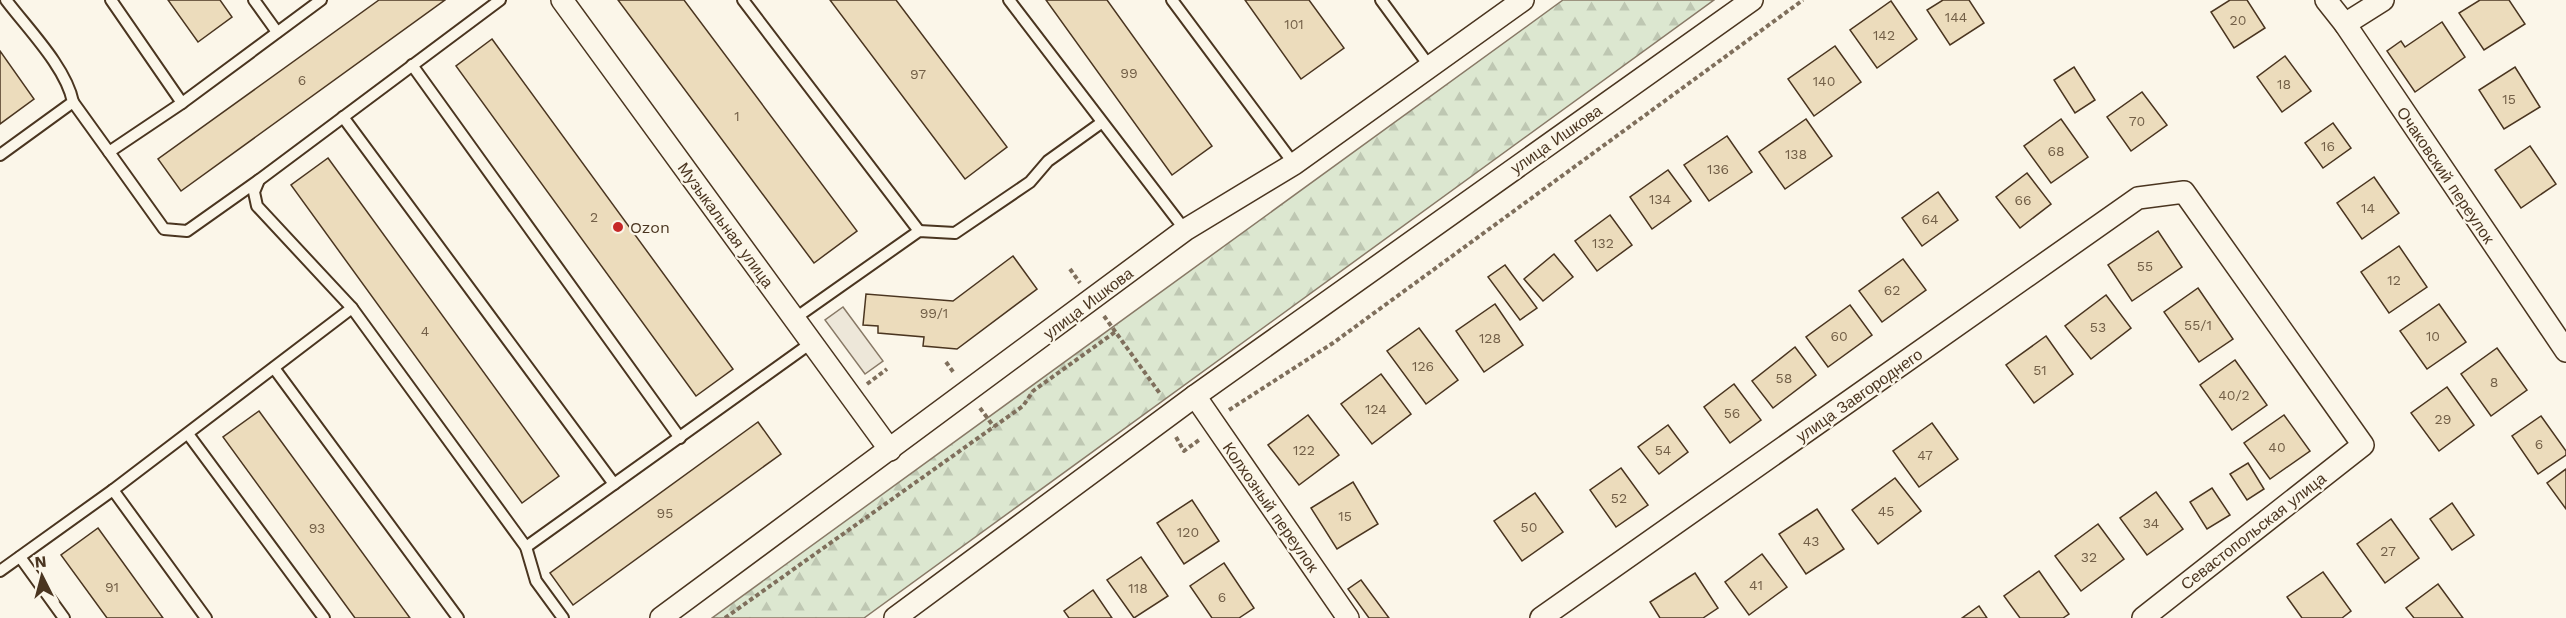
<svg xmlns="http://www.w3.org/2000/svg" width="2566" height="618" font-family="'Work Sans',sans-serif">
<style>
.forest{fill:url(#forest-firs);stroke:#887966;stroke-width:1.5}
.parking{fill:#ede7d9;stroke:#887966;stroke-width:1.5}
.building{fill:#ecdcbc;stroke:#4a3520;stroke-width:1.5}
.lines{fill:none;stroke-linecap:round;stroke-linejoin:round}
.service-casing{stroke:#4a3520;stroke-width:14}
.minor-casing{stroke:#4a3520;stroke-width:24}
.path{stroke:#7f6f5c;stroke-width:4;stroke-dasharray:4.5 3;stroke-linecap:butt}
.service{stroke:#fbf6e9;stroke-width:10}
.minor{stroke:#fbf6e9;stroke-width:21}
.poi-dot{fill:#c62828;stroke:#fbf6e9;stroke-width:2}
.labels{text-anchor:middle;stroke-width:4.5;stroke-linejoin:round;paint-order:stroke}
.number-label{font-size:14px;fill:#725f47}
.street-label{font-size:16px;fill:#4a3520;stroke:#fbf6e9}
.poi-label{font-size:16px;fill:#4a3520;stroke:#fbf6e9;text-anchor:start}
</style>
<defs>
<pattern id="forest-firs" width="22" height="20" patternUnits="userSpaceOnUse" patternTransform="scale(1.5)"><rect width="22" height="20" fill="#dce7d0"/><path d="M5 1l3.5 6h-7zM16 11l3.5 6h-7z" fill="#bec7b2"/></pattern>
</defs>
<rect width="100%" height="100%" fill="#fbf6e9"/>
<path class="forest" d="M1563 0H1714L864 618H712Z"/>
<path class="parking" d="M843 307 883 361 865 374 825 320Z"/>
<g class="building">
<path d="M168 0H220L232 17 198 42Z"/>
<path d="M379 0H445L181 191 158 159Z"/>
<path d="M618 0H684L857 231 814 263Z"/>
<path d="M830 0H896L1007 147 965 179Z"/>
<path d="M1046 0H1107L1212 146 1172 175Z"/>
<path d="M1245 0H1309L1344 48 1301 79Z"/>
<path d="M1943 0H1969L1984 23 1950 45 1927 10Z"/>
<path d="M2230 0H2247L2265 28 2234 48 2211 12Z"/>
<path d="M2480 0H2509L2525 24 2484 50 2459 13Z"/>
<path d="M1891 1 1917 39 1877 68 1850 30Z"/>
<path d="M2442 22 2465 57 2415 92 2387 51 2401 41 2405 47Z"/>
<path d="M492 39 733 369 696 396 456 66Z"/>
<path d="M1835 46 1861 82 1814 116 1788 79Z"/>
<path d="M0 51 34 99 0 124Z"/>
<path d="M2285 56 2311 91 2282 112 2257 77Z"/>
<path d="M2074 67 2095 100 2075 113 2054 80Z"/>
<path d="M2515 67 2540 107 2504 129 2479 90Z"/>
<path d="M2142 92 2167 125 2131 151 2107 117Z"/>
<path d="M1806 119 1832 156 1785 189 1759 152Z"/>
<path d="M2061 119 2088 157 2051 183 2024 146Z"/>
<path d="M2333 123 2351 148 2323 168 2305 143Z"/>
<path d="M1727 136 1752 172 1709 201 1684 165Z"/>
<path d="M2530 146 2556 184 2521 208 2495 170Z"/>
<path d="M328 158 559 476 522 503 291 185Z"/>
<path d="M1668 170 1691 201 1652 229 1630 197Z"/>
<path d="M2027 173 2051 204 2020 228 1996 197Z"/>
<path d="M2374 177 2399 213 2362 239 2337 203Z"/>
<path d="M1938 192 1958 220 1922 246 1902 218Z"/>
<path d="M1610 215 1632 245 1597 271 1575 241Z"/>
<path d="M2158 231 2182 267 2132 301 2108 265Z"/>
<path d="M2399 246 2427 287 2389 313 2361 272Z"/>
<path d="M1554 254 1573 277 1543 301 1524 279Z"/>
<path d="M1013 256 1037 289 957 349 923 346 924 337 878 333V326L863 325 866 294 953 301Z"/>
<path d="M1903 259 1926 290 1882 322 1859 291Z"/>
<path d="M1505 265 1537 308 1520 320 1488 277Z"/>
<path d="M2198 288 2233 339 2199 362 2164 312Z"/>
<path d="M2106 295 2131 328 2091 359 2065 326Z"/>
<path d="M1495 304 1523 345 1484 372 1456 331Z"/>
<path d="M2439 304 2466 342 2427 369 2400 331Z"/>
<path d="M1850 305 1872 335 1828 367 1806 337Z"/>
<path d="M1419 328 1458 380 1426 404 1387 351Z"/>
<path d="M2046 336 2073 374 2034 403 2006 365Z"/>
<path d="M1795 347 1816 375 1773 408 1752 381Z"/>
<path d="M2497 348 2527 390 2491 416 2461 374Z"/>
<path d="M2235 360 2267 405 2232 430 2200 385Z"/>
<path d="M1381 374 1411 414 1372 444 1341 404Z"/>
<path d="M1734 384 1761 420 1730 443 1704 407Z"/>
<path d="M2447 387 2474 425 2439 451 2411 413Z"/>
<path d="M259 411 410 618H355L223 437Z"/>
<path d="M1308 415 1339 455 1299 485 1268 445Z"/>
<path d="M2284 415 2310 451 2270 479 2244 443Z"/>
<path d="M2541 416 2566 451V455L2538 474 2512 436Z"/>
<path d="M758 422 781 454 573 605 550 573Z"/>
<path d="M1932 423 1958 459 1919 487 1893 451Z"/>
<path d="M1668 425 1688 452 1659 474 1638 447Z"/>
<path d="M2248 463 2264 489 2247 500 2230 474Z"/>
<path d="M1621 468 1648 505 1616 527 1590 490Z"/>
<path d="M2566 469V509L2547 483Z"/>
<path d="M1895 478 1921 511 1878 544 1852 510Z"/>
<path d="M1353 482 1378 524 1337 549 1311 508Z"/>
<path d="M2212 488 2230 515 2207 529 2190 502Z"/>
<path d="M2156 492 2183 529 2147 555 2120 518Z"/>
<path d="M1535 493 1563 532 1522 561 1494 521Z"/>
<path d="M1192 500 1219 541 1184 564 1157 523Z"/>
<path d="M2452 503 2474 535 2452 550 2430 519Z"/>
<path d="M1817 509 1844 549 1806 574 1779 534Z"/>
<path d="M2391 519 2419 558 2385 583 2357 544Z"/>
<path d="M2098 524 2124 559 2081 591 2055 556Z"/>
<path d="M98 528 163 618H107L61 555Z"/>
<path d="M1762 554 1787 587 1749 615 1725 582Z"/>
<path d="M1141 557 1168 596 1134 618 1107 580Z"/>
<path d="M1224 563 1254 608 1239 618H1212L1190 586Z"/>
<path d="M2039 571 2069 614 2063 618H2020L2004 596Z"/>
<path d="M2323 572 2351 611 2342 618H2302L2287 597Z"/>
<path d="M1695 573 1718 608 1703 618H1660L1650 602Z"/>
<path d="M1361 580 1389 618H1369L1348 589Z"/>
<path d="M2438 584 2463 618H2414L2406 608Z"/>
<path d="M1093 590 1112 618H1069L1064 611Z"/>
<path d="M1979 606 1987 618H1962Z"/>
</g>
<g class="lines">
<g class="service-casing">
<g id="service">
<path d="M111 0 182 103"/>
<path d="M254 0 277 32"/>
<path d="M500 0 259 180 254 192 257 206 352 308 526 547 536 581 563 618"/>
<path d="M743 0 919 231"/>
<path d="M1009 0 1185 230"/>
<path d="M1172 0 1294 164"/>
<path d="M1381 0 1430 67"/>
<path d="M412 65 680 438"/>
<path d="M73 102 109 152 182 103 321 0"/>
<path d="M343 117 614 484"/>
<path d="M109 152 164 229 187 231 259 180"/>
<path d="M0 155 73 102C66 67 27 28 6 0"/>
<path d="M794 319 919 231 955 233 1030 182 1048 161 1101 123"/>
<path d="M274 368 458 618"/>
<path d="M188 434 324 618"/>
<path d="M113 490 206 618"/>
<path d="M526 547 811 343"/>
<path d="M20 557 64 618"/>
<path d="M0 571 113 490 352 308"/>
</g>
</g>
<g class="minor-casing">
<g id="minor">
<path d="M562 0 890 450"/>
<path d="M2326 0 2345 24 2566 351"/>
<path d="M2345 24 2383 0"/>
<path d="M1195 396 1348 618"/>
<path d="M661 618 1185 230 1294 164 1523 0"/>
<path d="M895 618 1195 396 1752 0"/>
<path d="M1541 618 2138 198 2184 192 2363 445 2143 618"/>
</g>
</g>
<g class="path">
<path d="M1070 269 1080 283"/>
<path d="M1104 316 1161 395"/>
<path d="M946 362 954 373"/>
<path d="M867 384 887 369"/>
<path d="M980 408 994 427"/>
<path d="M1229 410 1333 343 1803 0"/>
<path d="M1176 437 1184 451 1199 440"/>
<path d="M725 618 1023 406 1033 391 1115 332"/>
</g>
<use href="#service" class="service"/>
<use href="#minor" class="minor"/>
</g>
<circle class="poi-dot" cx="618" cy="227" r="6"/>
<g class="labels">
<g class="number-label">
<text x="1956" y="22">144</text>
<text x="2238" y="25">20</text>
<text x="1294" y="29">101</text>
<text x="1884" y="40">142</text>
<text x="1129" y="78">99</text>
<text x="918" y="79">97</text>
<text x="302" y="85">6</text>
<text x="1824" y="86">140</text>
<text x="2284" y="89">18</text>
<text x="2509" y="104">15</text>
<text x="737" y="121">1</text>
<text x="2137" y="126">70</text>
<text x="2328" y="151">16</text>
<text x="2056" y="156">68</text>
<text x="1796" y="159">138</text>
<text x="1718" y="174">136</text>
<text x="1660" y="204">134</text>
<text x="2023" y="205">66</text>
<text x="2368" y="213">14</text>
<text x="594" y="222">2</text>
<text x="1930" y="224">64</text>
<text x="1603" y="248">132</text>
<text x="2145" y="271">55</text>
<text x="2394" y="285">12</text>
<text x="1892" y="295">62</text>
<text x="934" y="318">99/1</text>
<text x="2198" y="330">55/1</text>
<text x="2098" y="332">53</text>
<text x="425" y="336">4</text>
<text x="1839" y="341">60</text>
<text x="2433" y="341">10</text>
<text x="1490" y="343">128</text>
<text x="1423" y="371">126</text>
<text x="2040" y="375">51</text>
<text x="1784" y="383">58</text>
<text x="2494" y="387">8</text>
<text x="2234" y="400">40/2</text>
<text x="1376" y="414">124</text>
<text x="1732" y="418">56</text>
<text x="2443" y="424">29</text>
<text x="2539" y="449">6</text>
<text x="2277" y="452">40</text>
<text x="1304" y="455">122</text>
<text x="1663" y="455">54</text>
<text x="1925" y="460">47</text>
<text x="1619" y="503">52</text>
<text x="1886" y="516">45</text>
<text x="665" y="518">95</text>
<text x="1345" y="521">15</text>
<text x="2151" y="528">34</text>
<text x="1529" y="532">50</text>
<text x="317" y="533">93</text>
<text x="1188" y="537">120</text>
<text x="1811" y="546">43</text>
<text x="2388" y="556">27</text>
<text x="2089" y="562">32</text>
<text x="1756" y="590">41</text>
<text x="112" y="592">91</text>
<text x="1138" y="593">118</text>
<text x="1222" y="602">6</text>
</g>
<g class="street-label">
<text transform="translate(1556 139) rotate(-35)" y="6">улица Ишкова</text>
<text transform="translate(2446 175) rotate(56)" y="6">Очаковский переулок</text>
<text transform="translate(726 225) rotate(54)" y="6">Музыкальная улица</text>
<text transform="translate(1088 303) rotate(-37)" y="6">улица Ишкова</text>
<text transform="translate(1859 395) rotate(-35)" y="6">улица Завгороднего</text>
<text transform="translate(1271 507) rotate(55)" y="6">Колхозный переулок</text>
<text transform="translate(2253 531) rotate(-38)" y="6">Севастопольская улица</text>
</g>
<g class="poi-label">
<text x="630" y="233">Ozon</text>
</g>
</g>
<g transform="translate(42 576) rotate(354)" stroke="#fbf6e9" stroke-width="4.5" paint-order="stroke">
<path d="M0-4.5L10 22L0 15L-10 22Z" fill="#4a3520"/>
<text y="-9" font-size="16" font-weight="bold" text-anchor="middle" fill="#4a3520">N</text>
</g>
</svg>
